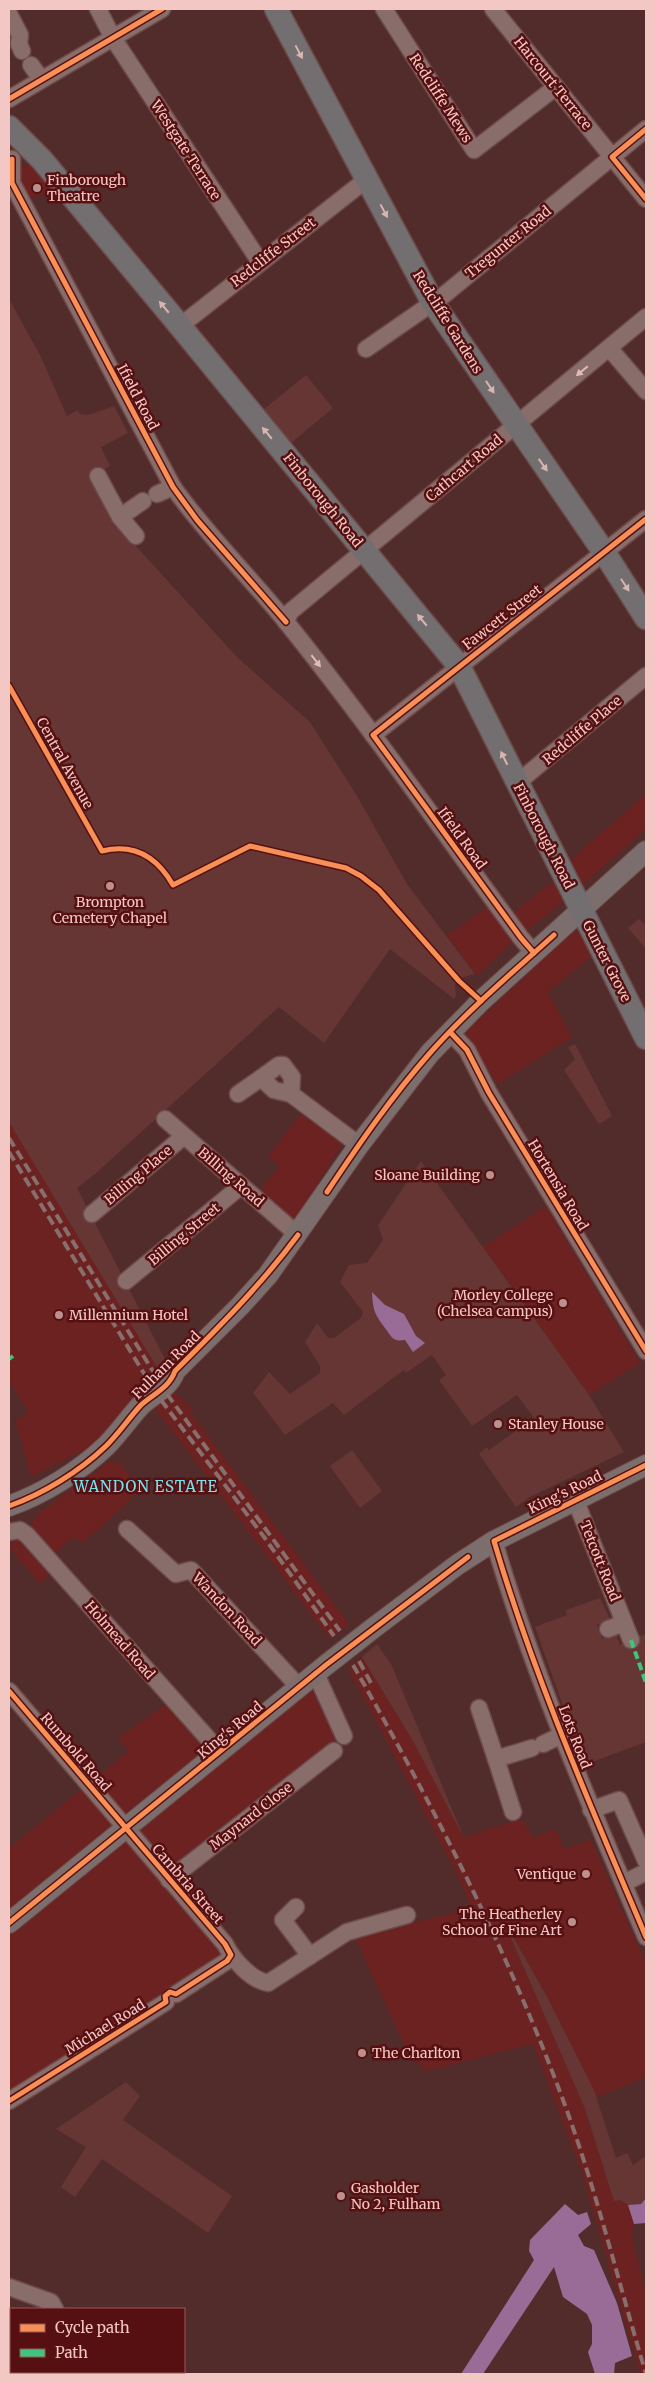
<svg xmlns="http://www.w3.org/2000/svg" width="655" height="2383" font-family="Merriweather,serif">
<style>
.built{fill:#6b2221}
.green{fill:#653634}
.water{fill:#996c97}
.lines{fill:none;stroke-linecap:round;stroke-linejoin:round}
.minor-casing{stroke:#6d4b4a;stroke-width:19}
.major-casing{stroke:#6d4b4a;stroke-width:22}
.highway-casing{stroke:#6d4b4a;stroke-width:25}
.minor{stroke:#896d6b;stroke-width:16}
.major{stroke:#7c6e6d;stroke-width:20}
.highway{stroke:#736e6f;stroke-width:22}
.rail{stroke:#886e6c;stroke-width:4;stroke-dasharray:10 5;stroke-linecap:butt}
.major-bridge-casing{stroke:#6d4b4a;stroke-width:22;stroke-linecap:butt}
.major-bridge{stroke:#7c6e6d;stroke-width:20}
.quiet{stroke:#40c37c;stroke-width:4;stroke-dasharray:8 4;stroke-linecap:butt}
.cycleway-casing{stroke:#561011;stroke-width:8}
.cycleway{stroke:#f78f57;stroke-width:5}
.oneway{fill:#d9b5b2}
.oneway2{fill:#e3bab6}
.poi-dot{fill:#bb918e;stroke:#561011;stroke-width:2}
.labels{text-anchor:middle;stroke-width:5;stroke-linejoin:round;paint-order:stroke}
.street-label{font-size:14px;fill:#f3c7c3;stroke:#561011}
.poi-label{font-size:14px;fill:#f3c7c3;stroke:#561011;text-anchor:start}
.neighbourhood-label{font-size:15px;letter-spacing:1px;fill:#77e2ee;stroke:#561011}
</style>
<rect width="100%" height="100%" fill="#522c2b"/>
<g class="built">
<path d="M26 165 36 167 54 188 29 200 17 177 20 169Z"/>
<path d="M646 794V829L579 888 566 864Z"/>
<path d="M554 880 564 901 525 932 511 915Z"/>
<path d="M488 907 512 943 477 976 447 935Z"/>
<path d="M573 931 580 933 592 956 548 992 572 1037 498 1084 464 1034Z"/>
<path d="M9 1076 79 1187 77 1188 166 1361 94 1445 31 1477 15 1421 29 1413 9 1381Z"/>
<path d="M301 1114 343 1143 295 1220 254 1190 262 1188 280 1166 268 1156Z"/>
<path d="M546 1206 640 1363 589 1395 483 1247Z"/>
<path d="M172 1389 193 1409 190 1412 349 1624 330 1639 154 1407Z"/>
<path d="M110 1461 121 1464 141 1490 83 1543 74 1537 56 1553 37 1539 31 1524 38 1514Z"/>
<path d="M17 1538 21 1540 50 1573 40 1584 9 1547Z"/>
<path d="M362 1657 413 1741 464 1837 521 1819 534 1838 555 1829 565 1849 591 1840 646 1963V2077L597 2097 547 1997 505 1923 585 2109 614 2200H621L628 2205 634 2224 632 2238 646 2293V2374H640L582 2172 533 2044 427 2071 409 2056 355 1937 472 1908 456 1872 348 1668Z"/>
<path d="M316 1684 349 1737 174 1871 166 1870 135 1835 137 1826Z"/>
<path d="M168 1703 206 1745 205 1755 9 1915V1848L129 1751 118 1738Z"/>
<path d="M122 1838 132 1839 223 1949 224 1958 111 2032 9 2091V1928Z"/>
</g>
<g class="green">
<path d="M9 299 41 357 67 416 78 410 80 414 88 415 114 406 128 433 101 447 110 466 102 471 115 523 237 657 310 722 357 796 407 884 475 974 463 977 455 984 456 996 454 999 390 949 324 1043 279 1007 95 1174 77 1188 166 1361 158 1369 9 1122Z"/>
<path d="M306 375 333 408 291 443 263 410Z"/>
<path d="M639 919 646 925V949L628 928Z"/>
<path d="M575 1044 612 1116 599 1124 564 1070 575 1059 568 1047Z"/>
<path d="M421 1161 589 1395 624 1452 530 1497 516 1507 479 1454 487 1447 489 1450 534 1418 517 1395 472 1426 439 1380 446 1375 432 1355 406 1373 404 1370 344 1415 333 1403 285 1435 253 1393 269 1372 290 1394 320 1373V1366L305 1342 317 1323 328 1338H334L361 1318 363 1312 340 1282 349 1265 367 1263 383 1240 378 1225Z"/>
<path d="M352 1450 382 1491 360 1508 330 1466Z"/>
<path d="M600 1598 610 1619 597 1625 602 1639 616 1634 620 1645 646 1634V1742L584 1765 535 1627 567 1615 566 1610Z"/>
<path d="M377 1644 392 1666 464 1838 413 1741 362 1657Z"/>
<path d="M502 1917 547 1997 594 2090 616 2158 627 2153 633 2165 646 2156V2198L641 2204 628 2205 621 2200 614 2201 585 2109Z"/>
<path d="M126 2082 140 2096 123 2120 232 2196 208 2233 102 2159 75 2197 61 2187 86 2147 56 2129Z"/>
</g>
<g class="water">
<path d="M372 1292 385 1305 404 1314 416 1336 425 1343 413 1352 405 1340C392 1342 392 1337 385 1328 374 1313 373 1310 372 1292Z"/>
<path d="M646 2198V2223L634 2224 628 2205 641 2204Z"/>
<path d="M565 2204 578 2215 587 2212 591 2224 578 2235 584 2246 594 2250 617 2303 632 2356 615 2363 614 2374H595L588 2352 592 2344V2325L587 2314 563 2297 554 2267 483 2374H461L534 2260 529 2251 530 2240Z"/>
</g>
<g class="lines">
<g class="minor-casing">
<g id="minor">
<path d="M98 9 113 38 260 262"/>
<path d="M384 9 474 150 556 87"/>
<path d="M493 9 646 199"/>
<path d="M9 14 20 35 19 44 22 51"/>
<path d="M31 65 41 79"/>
<path d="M9 99 162 9"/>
<path d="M12 159V183L173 487C207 535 250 577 287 623 369 725 444 833 521 938L534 953"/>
<path d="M180 326 367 179"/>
<path d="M609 348 646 391"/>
<path d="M366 349 444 295 646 129"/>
<path d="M98 476 120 517 143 501"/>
<path d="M157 494 173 487"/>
<path d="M120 517 136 536"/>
<path d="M286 622 290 612 646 317"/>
<path d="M373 735 646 519"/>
<path d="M517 783 646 676"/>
<path d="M450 1032 467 1050 489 1093 646 1351"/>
<path d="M261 1078 279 1065H283L292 1077 291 1094"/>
<path d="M238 1094 261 1078 274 1090 291 1094 359 1145"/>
<path d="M165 1119 298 1235"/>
<path d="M92 1214 184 1136"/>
<path d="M126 1281 241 1186"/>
<path d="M575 1499 631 1640"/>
<path d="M127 1529 176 1574 191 1570 299 1687"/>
<path d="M9 1532 20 1530 27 1535 220 1752"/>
<path d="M494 1541C534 1677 591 1807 646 1937"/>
<path d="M608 1629 624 1623"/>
<path d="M316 1674 344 1736"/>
<path d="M9 1691 225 1944C233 1960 251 1980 268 1983L347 1932 407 1915"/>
<path d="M479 1708 496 1759"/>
<path d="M543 1744 562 1735"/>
<path d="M591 1810 619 1800 646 1861"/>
<path d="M513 1812 496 1759 532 1748"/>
<path d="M169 1880 334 1751"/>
<path d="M624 1883 646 1872"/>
<path d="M296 1907 283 1920 310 1956"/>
<path d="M176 1994 227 1961 231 1955"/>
<path d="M9 2101 166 2002"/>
<path d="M9 2287 51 2302 55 2309"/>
<path d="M9 2333 11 2335"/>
<path d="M38 2374 40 2372"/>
</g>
</g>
<g class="major-casing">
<g id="major">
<path d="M9 1506C43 1494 80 1471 106 1446 119 1433 129 1418 141 1405 153 1394 169 1388 175 1371L240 1306 268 1275 359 1145 430 1053 481 1001 646 851"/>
<path d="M372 1629 457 1565 494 1541 646 1465"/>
<path d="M9 1923 326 1665"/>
</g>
</g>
<g class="highway-casing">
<g id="highway">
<path d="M276 9 433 303 604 552 646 618"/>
<path d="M9 127 42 160 180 326 459 666 646 1038"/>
</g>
</g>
<use href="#minor" class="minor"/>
<use href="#major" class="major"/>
<use href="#highway" class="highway"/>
<g class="rail">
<path d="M9 1138 154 1373"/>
<path d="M9 1152 148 1380"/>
<path d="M167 1394 340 1631"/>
<path d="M161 1400 264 1537 334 1636"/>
<path d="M359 1661 372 1685"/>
<path d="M353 1665C435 1808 516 1967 571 2122 600 2205 621 2291 646 2374"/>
</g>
<g class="major-bridge-casing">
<path id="major-bridge" d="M326 1665 372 1629"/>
</g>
<use href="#major-bridge" class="major-bridge"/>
<g class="quiet">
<path d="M9 1359 13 1356"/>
<path d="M631 1640 646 1683"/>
</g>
<g class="cycleway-casing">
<g id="cycleway">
<path d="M9 99 162 9"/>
<path d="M646 129 612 157 646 199"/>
<path d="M12 159V183L173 487 197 520 286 622"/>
<path d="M9 686 102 851C134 843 157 857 173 885L250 846 346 868 361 876 379 890 459 981 481 1001"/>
<path d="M534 953 521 938 373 735 646 519"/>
<path d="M450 1032 467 1050 489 1093 646 1351"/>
<path d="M327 1192C359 1144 392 1096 430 1053 468 1010 512 973 554 935"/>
<path d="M646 1465 494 1541C534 1677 591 1807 646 1937"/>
<path d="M9 1506C43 1494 80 1471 106 1446 119 1433 129 1418 141 1405 153 1394 169 1388 175 1371 219 1327 261 1285 298 1235"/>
<path d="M9 1691 225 1944 231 1955 227 1961 176 1994 170 1992 165 1996 166 2002 9 2101"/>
<path d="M9 1923 326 1665 468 1557"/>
</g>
</g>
<use href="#cycleway" class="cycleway"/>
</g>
<defs><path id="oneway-solid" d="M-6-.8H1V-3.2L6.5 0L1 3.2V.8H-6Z" transform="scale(1.25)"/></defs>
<g class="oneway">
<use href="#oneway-solid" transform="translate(299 52) rotate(62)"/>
<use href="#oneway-solid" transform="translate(384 211) rotate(62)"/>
<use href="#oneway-solid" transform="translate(164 307) rotate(-130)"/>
<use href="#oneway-solid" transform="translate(490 387) rotate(56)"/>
<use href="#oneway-solid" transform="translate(267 433) rotate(-130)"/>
<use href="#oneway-solid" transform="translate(543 465) rotate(55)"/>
<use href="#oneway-solid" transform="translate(625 585) rotate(57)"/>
<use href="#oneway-solid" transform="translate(422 620) rotate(-130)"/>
<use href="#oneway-solid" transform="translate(504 758) rotate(-116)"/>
</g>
<g class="oneway2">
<use href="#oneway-solid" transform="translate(582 371) rotate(140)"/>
<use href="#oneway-solid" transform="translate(316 661) rotate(52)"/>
</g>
<g class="poi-dot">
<circle cx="37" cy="188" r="5"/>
<circle cx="110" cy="886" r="5"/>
<circle cx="490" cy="1175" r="5"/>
<circle cx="563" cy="1303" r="5"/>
<circle cx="59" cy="1315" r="5"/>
<circle cx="498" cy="1424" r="5"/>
<circle cx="586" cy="1874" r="5"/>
<circle cx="572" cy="1922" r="5"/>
<circle cx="362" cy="2053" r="5"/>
<circle cx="341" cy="2196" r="5"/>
</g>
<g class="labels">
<g class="street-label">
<text transform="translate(553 83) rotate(51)" y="5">Harcourt Terrace</text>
<text transform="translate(441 98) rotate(57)" y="5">Redcliffe Mews</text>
<text transform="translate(186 150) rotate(57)" y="5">Westgate Terrace</text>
<text transform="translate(508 242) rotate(-39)" y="5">Tregunter Road</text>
<text transform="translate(273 252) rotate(-38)" y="5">Redcliffe Street</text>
<text transform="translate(448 322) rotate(58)" y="5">Redcliffe Gardens</text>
<text transform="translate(138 397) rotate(62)" y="5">Ifield Road</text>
<text transform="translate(464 468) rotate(-40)" y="5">Cathcart Road</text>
<text transform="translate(323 500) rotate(51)" y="5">Finborough Road</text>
<text transform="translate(502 617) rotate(-38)" y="5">Fawcett Street</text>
<text transform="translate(582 730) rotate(-40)" y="5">Redcliffe Place</text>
<text transform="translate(65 763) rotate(61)" y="5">Central Avenue</text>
<text transform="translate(544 836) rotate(63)" y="5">Finborough Road</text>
<text transform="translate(462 838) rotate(54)" y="5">Ifield Road</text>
<text transform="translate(607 961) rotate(63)" y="5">Gunter Grove</text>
<text transform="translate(138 1175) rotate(-40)" y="5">Billing Place</text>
<text transform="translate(231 1177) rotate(41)" y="5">Billing Road</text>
<text transform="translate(558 1185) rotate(59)" y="5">Hortensia Road</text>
<text transform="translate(184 1234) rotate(-40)" y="5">Billing Street</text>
<text transform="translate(166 1365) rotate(-45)" y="5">Fulham Road</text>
<text transform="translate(565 1492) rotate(-26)" y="5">King's Road</text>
<text transform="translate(600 1561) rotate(68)" y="5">Tetcott Road</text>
<text transform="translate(227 1609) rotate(47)" y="5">Wandon Road</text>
<text transform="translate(120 1640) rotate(49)" y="5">Holmead Road</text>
<text transform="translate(230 1730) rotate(-40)" y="5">King's Road</text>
<text transform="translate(575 1737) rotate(69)" y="5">Lots Road</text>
<text transform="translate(76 1752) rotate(49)" y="5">Rumbold Road</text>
<text transform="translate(251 1816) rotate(-38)" y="5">Maynard Close</text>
<text transform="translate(188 1884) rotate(49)" y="5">Cambria Street</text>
<text transform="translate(105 2027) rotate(-32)" y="5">Michael Road</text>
</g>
<g class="poi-label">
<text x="47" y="185">Finborough<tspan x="47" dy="16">Theatre</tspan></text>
<text x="110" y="907" text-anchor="middle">Brompton<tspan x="110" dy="16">Cemetery Chapel</tspan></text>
<text x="480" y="1180" text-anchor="end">Sloane Building</text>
<text x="553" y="1300" text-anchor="end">Morley College<tspan x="553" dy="16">(Chelsea campus)</tspan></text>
<text x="69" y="1320">Millennium Hotel</text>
<text x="508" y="1429">Stanley House</text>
<text x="576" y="1879" text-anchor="end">Ventique</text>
<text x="562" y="1919" text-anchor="end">The Heatherley<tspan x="562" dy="16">School of Fine Art</tspan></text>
<text x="372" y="2058">The Charlton</text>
<text x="351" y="2193">Gasholder<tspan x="351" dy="16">No 2, Fulham</tspan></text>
</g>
<g class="neighbourhood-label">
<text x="146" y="1492">WANDON ESTATE</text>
</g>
</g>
<rect width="655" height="2383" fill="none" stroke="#f3c7c3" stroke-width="20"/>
<rect x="10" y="2308" width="175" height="65" fill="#561011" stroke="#955958"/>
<rect x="20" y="2324" width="25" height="8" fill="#f78f57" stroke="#955958"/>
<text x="55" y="2333" font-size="15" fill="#f3c7c3">Cycle path</text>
<rect x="20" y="2349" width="25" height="8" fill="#40c37c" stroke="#955958"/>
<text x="55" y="2358" font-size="15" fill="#f3c7c3">Path</text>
</svg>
